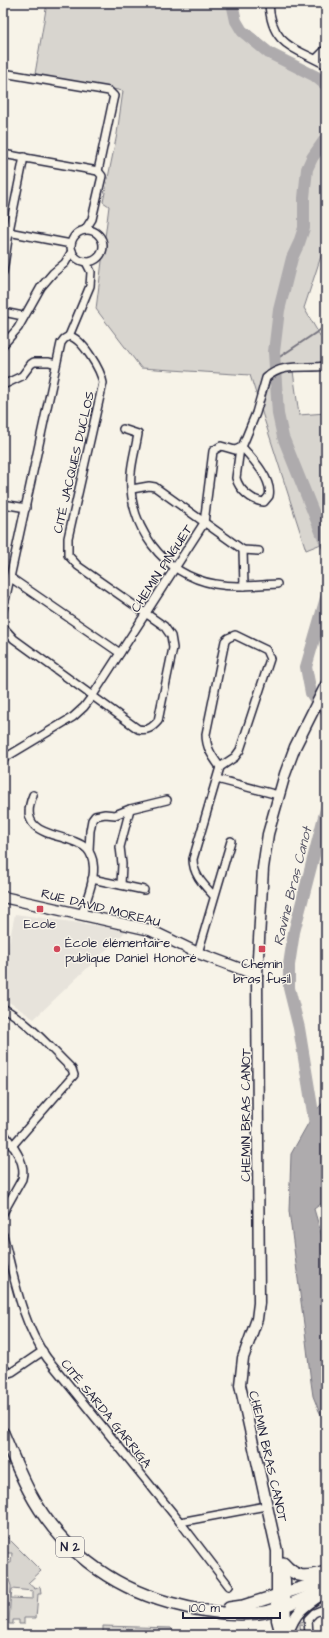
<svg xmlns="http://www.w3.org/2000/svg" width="329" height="1638" font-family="'Architects Daughter',sans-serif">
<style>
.built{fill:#e7e3db}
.green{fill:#d8d5cf;stroke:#7d7c85;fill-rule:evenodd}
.water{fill:#aeabad;stroke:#76747f}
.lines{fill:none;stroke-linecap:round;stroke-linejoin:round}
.stream{stroke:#76747f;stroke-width:2}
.river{stroke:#aeabad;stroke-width:12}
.street-casing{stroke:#22223b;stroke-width:10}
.secondary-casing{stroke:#22223b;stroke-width:13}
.primary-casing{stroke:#22223b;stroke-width:14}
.street{stroke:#f7f3e8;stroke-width:7}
.secondary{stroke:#f7f3e8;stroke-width:10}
.primary{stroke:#f7f3e8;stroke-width:11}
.poi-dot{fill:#d1495b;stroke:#f7f3e8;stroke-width:1.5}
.labels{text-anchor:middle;stroke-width:3;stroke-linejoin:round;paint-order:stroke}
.shield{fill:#f7f3e8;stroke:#62616f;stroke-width:1}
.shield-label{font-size:12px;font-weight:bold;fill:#22223b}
.street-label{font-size:13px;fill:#22223b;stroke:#f7f3e8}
.poi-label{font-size:13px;fill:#22223b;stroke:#f7f3e8}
.water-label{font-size:14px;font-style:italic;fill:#535263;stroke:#f7f3e8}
</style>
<rect width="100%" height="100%" fill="#f7f3e8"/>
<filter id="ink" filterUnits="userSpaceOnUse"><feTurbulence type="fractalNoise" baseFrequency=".025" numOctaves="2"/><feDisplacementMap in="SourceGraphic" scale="8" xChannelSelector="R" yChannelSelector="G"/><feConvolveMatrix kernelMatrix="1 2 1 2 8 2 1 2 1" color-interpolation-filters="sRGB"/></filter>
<g filter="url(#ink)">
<path class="built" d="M15 914 101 926 126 931 34 1019 9 1002 4 967Z"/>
<g class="green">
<path d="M47 3H237L241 23 284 59 326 84V241L304 308 326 346V363L293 371 299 415 326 413V542L306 550 250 375 141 368 96 309 109 206 103 202 117 134 123 91 35 74Z"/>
<path d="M3 1533 41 1571 28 1583 35 1589 40 1587 41 1594H38L36 1618H24V1624H19V1620H13V1624H9L11 1586 8 1577 3 1576V1563H11L12 1553H4L3 1551ZM12 1589 33 1591V1599L11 1598Z"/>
<path d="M3 1583 6 1586 7 1590V1621L3 1628Z"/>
<path d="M326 1599V1605L310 1611 306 1617 301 1618 307 1611Z"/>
<path d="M305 1621 306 1625 300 1624 301 1635H294L296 1623Z"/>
<path d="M103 1626 171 1628 175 1633V1635L103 1633Z"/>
</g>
<path class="water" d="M326 1099V1200L314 1209 326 1250V1423L319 1411 313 1396 311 1382 305 1332 289 1211 291 1154 314 1113Z"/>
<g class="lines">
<path class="stream" d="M275 360 326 326"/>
<g class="river">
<path d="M232 3 236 21 242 31 269 53 315 76 326 85"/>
<path d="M326 138 312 158 307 169 304 198V228L299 243 292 258 279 310 274 352 278 414 283 437 326 544"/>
<path d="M326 598 306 667 311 693 319 705 326 711"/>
<path d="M316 1131 299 1028 289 988V965L294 932 326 809"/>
</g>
<g class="street-casing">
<g id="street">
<path d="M269 3C271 46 294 47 326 65"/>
<path d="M316 59 326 49"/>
<path d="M3 73 109 91 114 96 113 100 98 171"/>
<path d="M3 154 98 171"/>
<circle cx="87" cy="246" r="16"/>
<path d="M85 230 92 219 102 176 98 171"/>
<path d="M3 231 71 244"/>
<path d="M3 272 10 226 24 157"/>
<path d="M3 312 23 316"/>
<path d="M3 345 18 328 41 287 53 273 65 263 72 251"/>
<path d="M3 385 22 376 31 364 34 362H49L56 364"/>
<path d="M123 429 138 434C136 447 132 460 131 473 127 526 163 575 215 584 236 588 256 585 277 584"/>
<path d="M240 448 236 478C239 490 252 501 264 502L269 496C273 480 252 458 242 447"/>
<path d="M132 489 149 486 155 487 243 550 259 551"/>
<path d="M3 504 26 508"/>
<path d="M243 550 244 586"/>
<path d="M11 578 120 653"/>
<path d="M3 610 61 343 64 339 69 336 90 286 91 272 86 262"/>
<path d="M3 627 14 639 138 729C147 731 152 728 158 721L173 648 171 636 164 626 78 566 68 555V538L103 383C101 370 82 338 69 336"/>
<path d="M235 635 266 650 270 659 240 750 235 757 220 767C212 756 206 748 206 734L225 641 228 638Z"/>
<path d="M3 759 73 717 84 707 93 695 204 523 213 451 221 446 235 450 242 447 256 413 266 378C283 362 306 369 326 366"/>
<path d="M217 779 278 795"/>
<path d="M33 795C14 841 69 831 87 849 90 852 93 859 93 863 96 878 86 900 82 914"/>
<path d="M89 850 90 831 92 820 95 816 105 814 115 815 130 809 167 800"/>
<path d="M92 879 144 890"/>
<path d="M121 885 122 864 120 847 130 809"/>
<path d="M214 896C204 885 193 875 193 859L220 767"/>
<path d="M198 953 231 841"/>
<path d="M3 1008C30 1023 50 1048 72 1069L74 1075 12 1146"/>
<path d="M3 1132C12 1145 27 1162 22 1179L3 1213"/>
<path d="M3 1235C14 1276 21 1322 47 1358L180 1522 229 1586"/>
<path d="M3 1367 9 1373 12 1372 43 1351"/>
<path d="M180 1522 266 1506"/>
<path d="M309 1635 308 1619 314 1613 326 1608"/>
</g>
</g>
<g class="secondary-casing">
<g id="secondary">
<path d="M3 897 150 930 198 953 257 975"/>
<path d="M282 1563 285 1580 286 1635"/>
<path d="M288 1633C295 1612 304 1606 322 1594"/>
<path d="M281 1635 277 1620V1551L240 1385 243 1358 257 1319 259 1303 257 975 263 868 268 834 285 774 295 747 326 685"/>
</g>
</g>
<g class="primary-casing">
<g id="primary">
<path d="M3 1433C11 1452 19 1472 29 1491 59 1548 109 1586 170 1603 199 1611 227 1616 257 1613 279 1611 305 1597 326 1589"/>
<path d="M283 1563C298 1580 306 1577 326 1572"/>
<path d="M229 1608 243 1606 326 1580"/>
</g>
</g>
<use href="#street" class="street"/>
<use href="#secondary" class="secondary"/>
<use href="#primary" class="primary"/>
</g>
</g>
<g class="poi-dot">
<rect x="36" y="905" width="8" height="8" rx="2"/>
<circle cx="57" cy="949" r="4"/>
<rect x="258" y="945" width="8" height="8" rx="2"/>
</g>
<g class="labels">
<rect class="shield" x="56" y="1537" width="28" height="20" rx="3"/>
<g class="shield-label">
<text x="70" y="1551">N 2</text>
</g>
<g class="street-label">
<text transform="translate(73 462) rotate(-77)" y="5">CITÉ JACQUES DUCLOS</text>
<text transform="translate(161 568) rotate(-57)" y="5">CHEMIN PINGUET</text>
<text transform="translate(101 907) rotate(14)" y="5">RUE DAVID MOREAU</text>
<text transform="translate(245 1115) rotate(-90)" y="5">CHEMIN BRAS CANOT</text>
<text transform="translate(107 1413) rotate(51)" y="5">CITÉ SARDA GARRIGA</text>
<text transform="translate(269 1456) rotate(77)" y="5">CHEMIN BRAS CANOT</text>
</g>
<g class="poi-label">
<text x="40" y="928">Ecole</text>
<text x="65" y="947" text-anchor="start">École élémentaire<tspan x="65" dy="15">publique Daniel Honoré</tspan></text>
<text x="262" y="968">Chemin<tspan x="262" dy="15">bras fusil</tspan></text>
</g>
<g class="water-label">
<text transform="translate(292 886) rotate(-76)" y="5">Ravine Bras Canot</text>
</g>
</g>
<rect width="329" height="1638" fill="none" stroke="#f7f3e8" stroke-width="16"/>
<rect x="8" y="8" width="313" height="1622" fill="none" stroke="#22223b" stroke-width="1.5" filter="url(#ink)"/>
<path d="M183 1612v6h97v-6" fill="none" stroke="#22223b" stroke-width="2"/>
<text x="189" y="1612" font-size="12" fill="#22223b" stroke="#f7f3e8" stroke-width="3" paint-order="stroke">100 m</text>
</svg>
